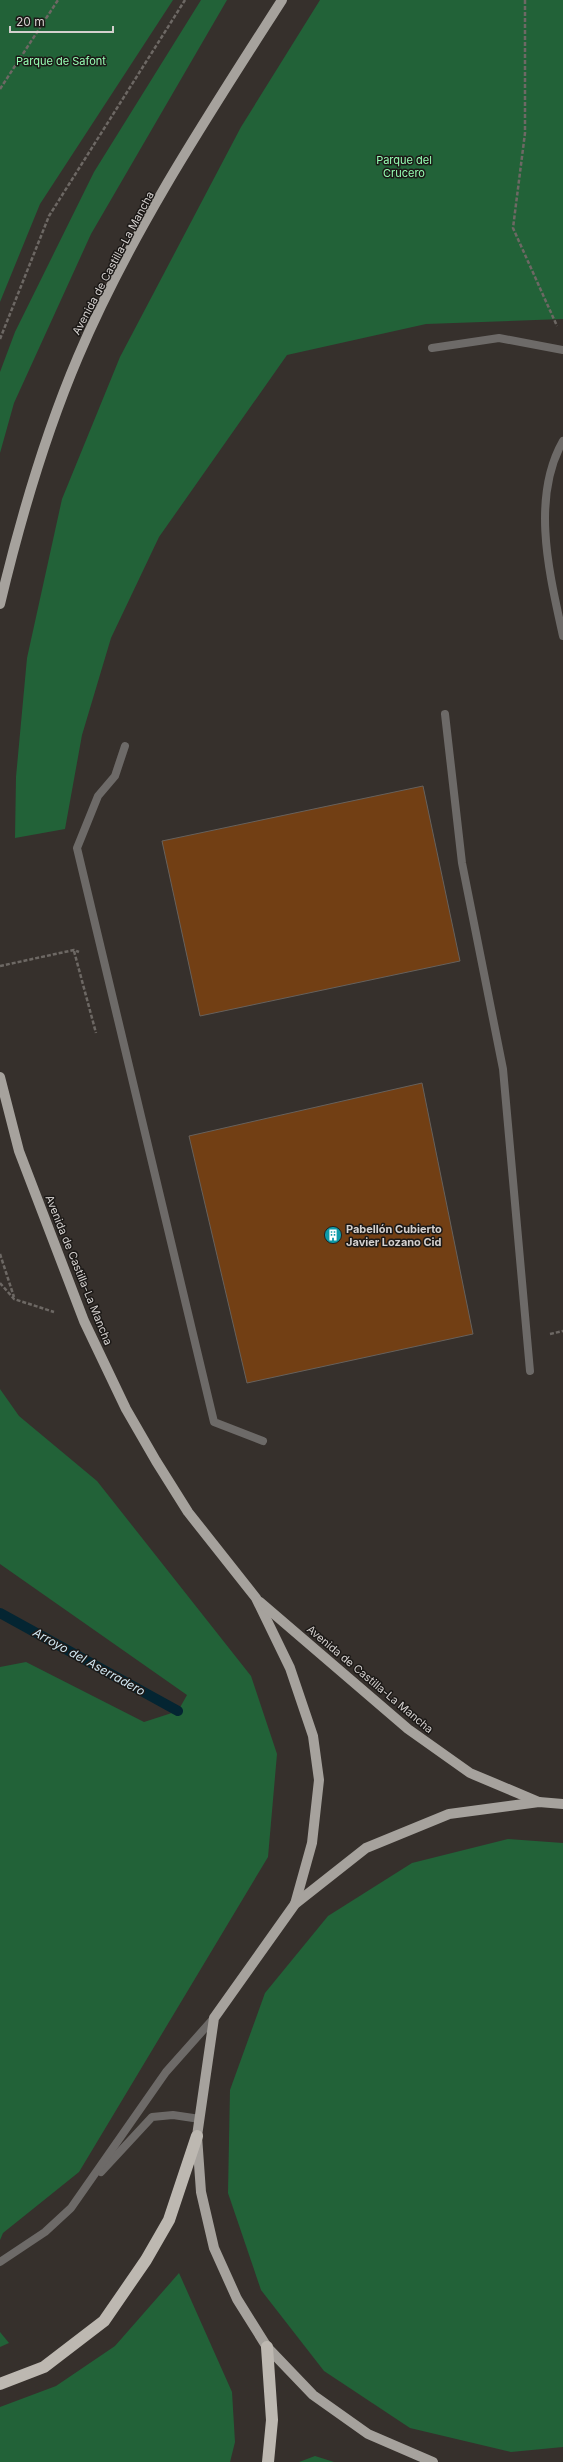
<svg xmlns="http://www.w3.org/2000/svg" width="563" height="2462" font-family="Inter,sans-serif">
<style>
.green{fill:#226238}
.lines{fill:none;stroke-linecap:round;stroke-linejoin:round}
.stream{stroke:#042532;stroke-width:10}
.building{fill:#723f14;stroke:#67615c}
.path{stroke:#6d6864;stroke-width:2.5;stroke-dasharray:4 2;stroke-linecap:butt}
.lane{stroke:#6d6a68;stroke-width:8}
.street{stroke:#6d6a68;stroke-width:8}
.primary{stroke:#a6a29d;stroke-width:10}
.highway{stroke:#bdb8b1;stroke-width:12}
.labels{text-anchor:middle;stroke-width:3;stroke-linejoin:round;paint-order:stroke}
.park-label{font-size:11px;fill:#97ffb4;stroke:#1c1917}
.street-label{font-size:11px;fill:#d4d0ce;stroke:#1c1917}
.poi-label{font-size:11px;font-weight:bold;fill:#d4d0ce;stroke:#1c1917;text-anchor:start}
.water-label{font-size:12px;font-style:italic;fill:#d2e9f4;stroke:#1c1917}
</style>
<rect width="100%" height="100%" fill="#36302c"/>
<g class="green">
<path d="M0 0H173L40 204 0 302Z"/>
<path d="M201 0H227L91 234 14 403 0 453V372L15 332 94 172Z"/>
<path d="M320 0H563V319L426 324 287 355 159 537 111 638 82 735 65 829 15 838 16 777 27 658 62 499 120 357 241 127Z"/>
<path d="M0 1389 19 1416 97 1481 251 1676 277 1754 268 1857 79 2172 3 2233 0 2240V1667L26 1662 144 1722 178 1711 187 1695 0 1564Z"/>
<path d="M508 1839 563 1843V2447L511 2452 410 2428 324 2371 261 2290 228 2193 230 2090 265 1993 328 1916 412 1863Z"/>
<path d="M179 2273 232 2392 235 2442 230 2462H0V2407L56 2386 115 2346Z"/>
<path d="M0 2332 9 2343 0 2347Z"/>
<path d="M315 2456 334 2462H335H299Z"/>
</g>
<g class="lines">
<path class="stream" d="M0 1613 178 1711"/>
</g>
<g class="building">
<path d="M423 786 460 961 200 1016 162 841Z"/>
<path d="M422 1083 473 1334 247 1383 189 1136Z"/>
</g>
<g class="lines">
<g class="path">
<path d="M525 0V133L513 228 557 326"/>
<path d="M0 89 58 0"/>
<path d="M0 339 49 216 185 0"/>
<path d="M74 951 96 1033"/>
<path d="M0 966 74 950 79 952"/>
<path d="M0 1254 14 1297"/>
<path d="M0 1283 14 1299 54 1312"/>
<path d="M550 1334 563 1331"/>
</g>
<g class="lane">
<path d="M445 714 462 863 503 1069 530 1371"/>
<path d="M101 2172 152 2117 173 2115 200 2119"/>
<path d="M0 2262 45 2232 71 2208 166 2072 214 2018"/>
</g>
<g class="street">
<path d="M432 348 499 338 563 350"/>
<path d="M563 441C530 499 550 576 563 636"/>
<path d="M125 746 115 776 98 796 77 848 214 1422 263 1441"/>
</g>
<g class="primary">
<path d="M0 604C20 520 44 437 78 357 131 232 209 114 282 0"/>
<path d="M0 1077 19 1151 84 1321 126 1409 156 1461 188 1512 256 1598 290 1668 313 1736 319 1780 312 1843 295 1904"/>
<path d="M260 1602 408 1729 470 1773 539 1802"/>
<path d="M433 2462 368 2434 313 2395 267 2347 237 2299 214 2248 201 2192 197 2136 214 2018 295 1904 366 1848 449 1814 539 1802 563 1804"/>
</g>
<g class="highway">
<path d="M267 2347 272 2420 268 2462"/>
<path d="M0 2384 44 2367 104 2321 146 2260 169 2220 197 2136"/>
</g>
</g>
<defs>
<g id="building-disc" transform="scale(0.9)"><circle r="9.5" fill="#0f9aa8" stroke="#1c1917"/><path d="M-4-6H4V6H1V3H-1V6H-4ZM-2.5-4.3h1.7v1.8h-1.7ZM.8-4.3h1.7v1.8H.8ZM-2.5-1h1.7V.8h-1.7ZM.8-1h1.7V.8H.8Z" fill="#fff"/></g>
</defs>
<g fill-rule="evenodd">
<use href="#building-disc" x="333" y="1235"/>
</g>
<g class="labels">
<g class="park-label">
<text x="61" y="65">Parque de Safont</text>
<text x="404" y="164">Parque del<tspan x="404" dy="13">Crucero</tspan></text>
</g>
<g class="street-label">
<text transform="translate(113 263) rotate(-62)" y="4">Avenida de Castilla-La Mancha</text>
<text transform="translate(79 1270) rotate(68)" y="4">Avenida de Castilla-La Mancha</text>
<text transform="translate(370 1679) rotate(40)" y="4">Avenida de Castilla-La Mancha</text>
</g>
<g class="poi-label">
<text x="346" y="1233">Pabellón Cubierto<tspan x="346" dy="13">Javier Lozano Cid</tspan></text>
</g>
<g class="water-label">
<text transform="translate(89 1662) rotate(29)" y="4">Arroyo del Aserradero</text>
</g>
</g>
<path d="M10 26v6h103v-6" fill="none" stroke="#d4d0ce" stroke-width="2"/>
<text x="16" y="26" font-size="12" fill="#d4d0ce" stroke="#1c1917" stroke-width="3" paint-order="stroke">20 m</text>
</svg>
